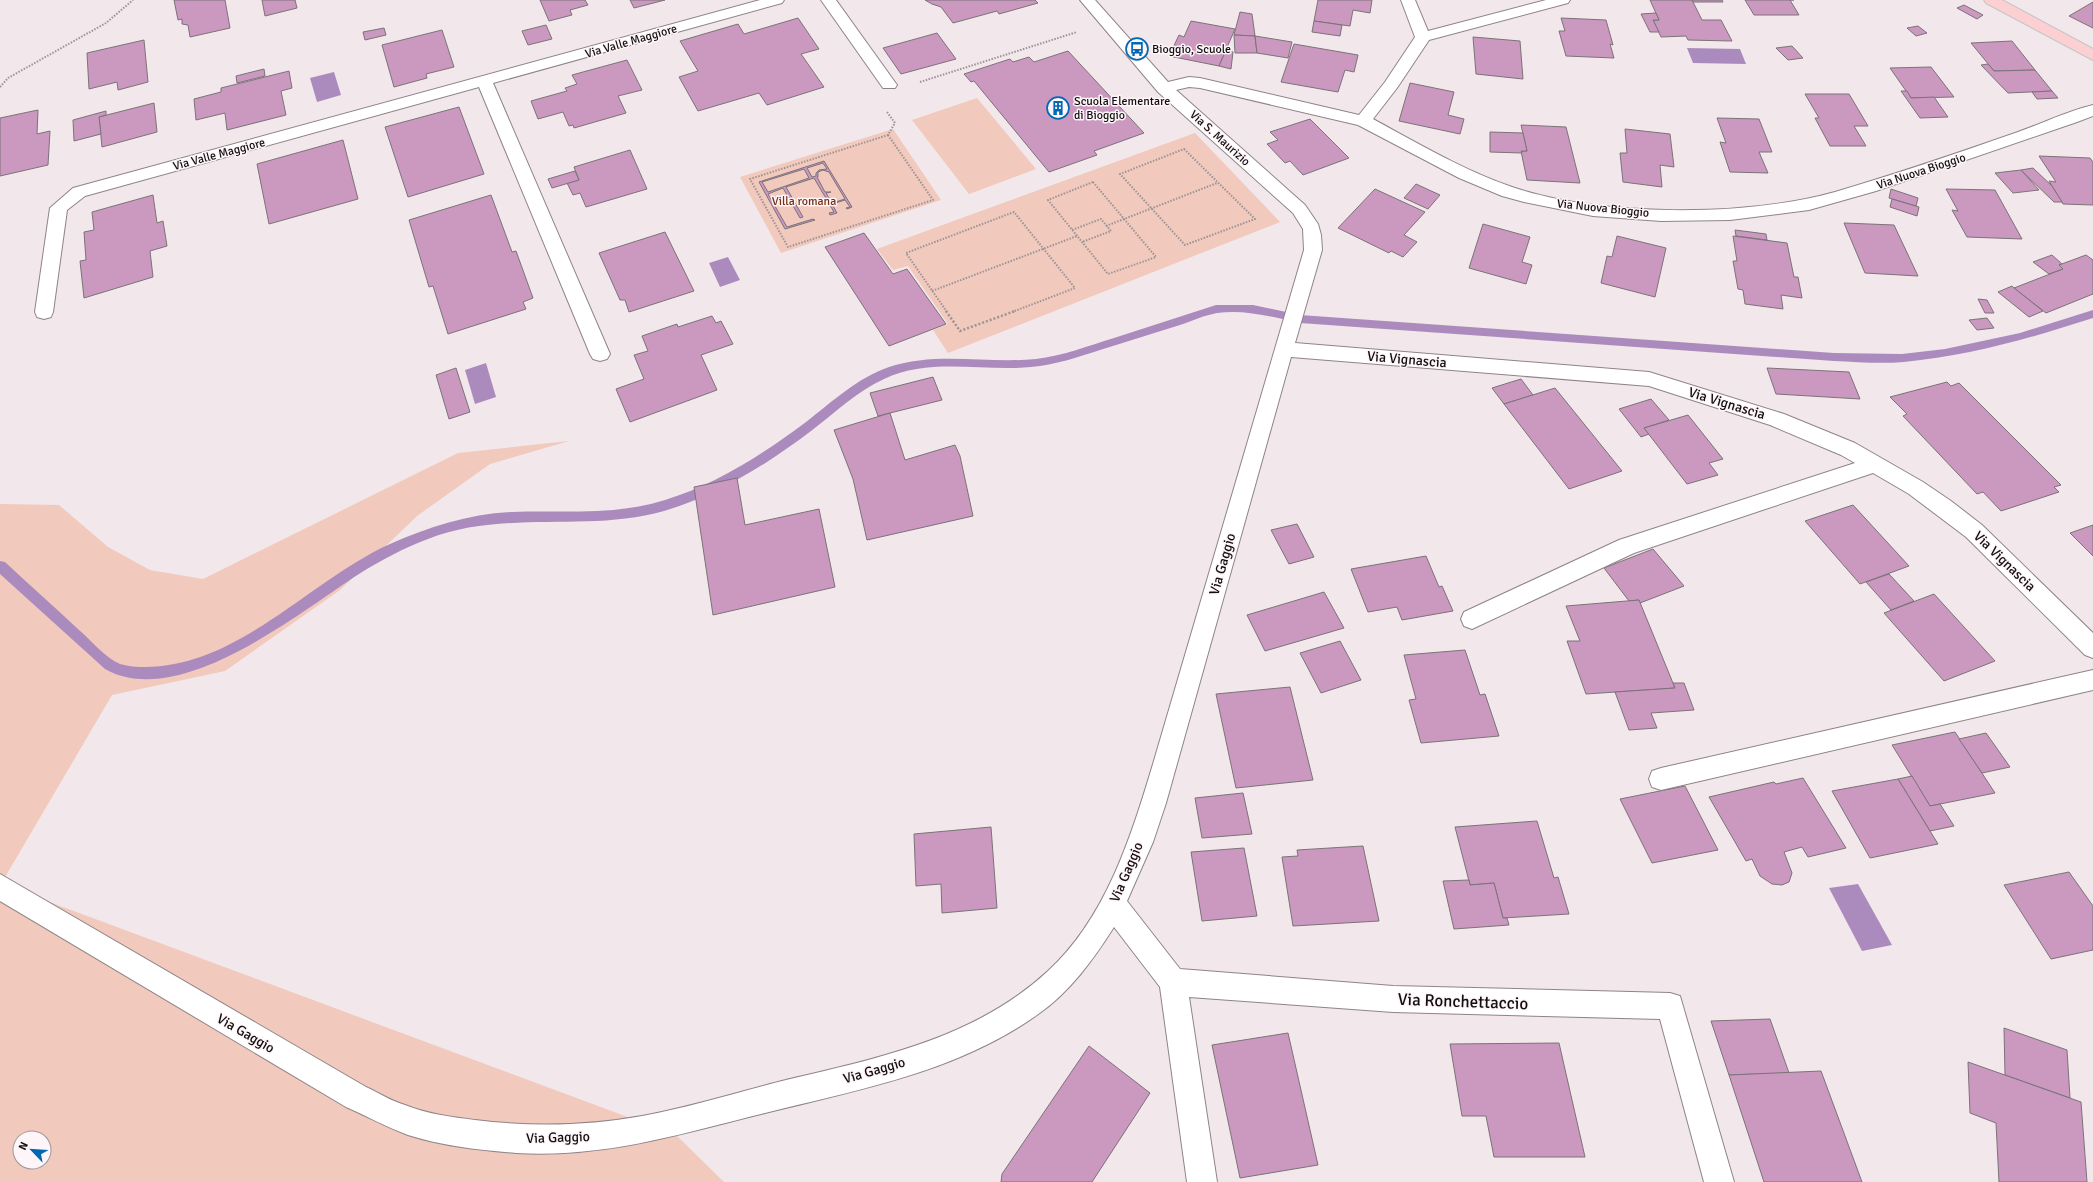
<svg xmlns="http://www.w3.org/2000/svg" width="2093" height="1182" font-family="Signika,sans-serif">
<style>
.green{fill:#f1c9bd;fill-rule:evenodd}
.water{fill:#ab8bbd}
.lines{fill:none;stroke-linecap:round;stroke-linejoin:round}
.stream{fill:#ab8bbd;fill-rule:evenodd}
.building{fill:#cb98c0;stroke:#7b7378;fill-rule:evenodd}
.minor-casing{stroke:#8e8487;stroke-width:2}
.major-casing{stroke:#c6c5c5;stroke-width:2}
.path-far1{stroke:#9b9395;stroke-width:2;stroke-dasharray:1.5 1.5;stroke-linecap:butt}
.path{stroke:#9b9395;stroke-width:2.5;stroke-dasharray:2 2;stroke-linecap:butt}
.minor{fill:#fff;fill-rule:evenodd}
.major{fill:#fcd0d2;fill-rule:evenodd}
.labels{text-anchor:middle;stroke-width:3;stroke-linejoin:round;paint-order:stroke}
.far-street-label{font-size:12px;fill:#110e0f;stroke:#fef5f8}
.far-poi-label{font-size:12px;fill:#110e0f;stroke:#fef5f8;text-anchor:start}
.far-park-label{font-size:12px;fill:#772d14;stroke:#fef5f8}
.street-label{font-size:14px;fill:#110e0f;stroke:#fef5f8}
.near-street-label{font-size:17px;fill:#110e0f;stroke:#fef5f8}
</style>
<rect width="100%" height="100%" fill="#f2e7ea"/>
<g class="green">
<path d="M977 98 1036 169 969 194 912 120Z"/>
<path d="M893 129 941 200 781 253 740 177Z"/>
<path d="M1195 133 1280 222 948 353 933 330 948 324 908 266 893 270 877 249Z"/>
<path d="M569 441 490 464 417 516 340 590 225 671 112 695 1 884 676 1135 724 1182H0V504L59 505 108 547 150 570 203 579 458 453ZM20 1138H44V1162H20Z"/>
</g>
<g class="water">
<path d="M1687 48 1740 49 1746 64 1693 63Z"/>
<path d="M334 72 341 95 317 102 310 78Z"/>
<path d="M728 257 740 280 720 287 709 263Z"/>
<path d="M486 363 496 397 475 404 465 370Z"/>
<path d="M1858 884 1892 945 1862 951 1829 888Z"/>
</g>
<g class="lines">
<path class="stream" d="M1216 305H1253L1300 315 1834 353 1902 354 1945 349 2020 333 2093 310V318C2031 338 1969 356 1904 362 1881 364 1857 362 1834 361L1300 323C1273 317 1245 309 1217 313 1205 315 1192 321 1180 325 1153 333 1127 342 1100 350 1078 357 1055 365 1031 367 983 372 930 357 884 379 857 391 835 413 811 431 766 465 718 495 664 511 587 533 504 509 428 539 404 548 381 560 359 574 298 613 180 711 105 669L0 574V561L5 562C29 585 55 607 79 630 92 641 104 657 120 664 127 666 134 667 140 667 236 670 308 581 390 544 429 527 469 514 512 512 564 510 615 516 665 500 717 484 763 454 806 422 832 402 857 378 889 367 937 351 987 364 1036 359 1062 356 1088 346 1114 338 1148 327 1182 316 1216 305Z"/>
</g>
<g class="building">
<path d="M174 0H225L230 28 190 37 188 25 182 24V19L178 20Z"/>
<path d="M262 0H295L297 8 265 16Z"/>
<path d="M540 0H585L588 5 570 10 572 15 549 21Z"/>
<path d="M630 0H665L634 8Z"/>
<path d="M925 0H1035L1038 3 999 14 997 11 953 23 941 7 932 4Z"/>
<path d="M1318 0H1372L1370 13 1353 10 1350 26 1314 21Z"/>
<path d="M1650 0H1692L1702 20H1721L1732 41 1688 40 1686 36 1661 37 1653 20H1659Z"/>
<path d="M1692 0H1722L1723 2H1693Z"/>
<path d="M1745 0H1794H1790L1799 15H1754Z"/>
<path d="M2093 2V28L2069 16Z"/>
<path d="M1964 5 1983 15 1977 19 1957 8Z"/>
<path d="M1240 12 1252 14 1255 36 1234 35Z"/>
<path d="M1656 13 1659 20H1653L1659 32H1650L1641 14Z"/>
<path d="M798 18 819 49 801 54 824 87 767 105 759 93 698 111 679 77 698 71 680 41 738 24 744 34Z"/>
<path d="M1561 18 1606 20 1613 45 1610 44 1614 58 1566 56 1559 31H1565Z"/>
<path d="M1191 21 1235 29 1219 66 1169 56 1179 35 1184 37Z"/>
<path d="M1314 21 1342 25 1340 36 1312 32Z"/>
<path d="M546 25 552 39 528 45 522 31Z"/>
<path d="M1918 26 1927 33 1916 36 1907 28Z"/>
<path d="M384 28 386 35 365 40 363 32Z"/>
<path d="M442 30 454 67 426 74 427 78 394 87 382 45Z"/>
<path d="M937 33 956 59 901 74 883 48Z"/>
<path d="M1234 35 1255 36 1257 53H1235Z"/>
<path d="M1255 36 1292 42 1288 58 1257 53Z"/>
<path d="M1473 37 1520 41 1523 79 1476 74Z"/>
<path d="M144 40 148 82 118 90 117 82 89 89 87 53Z"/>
<path d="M2012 41 2035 70 1994 71 1971 43Z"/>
<path d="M1294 44 1358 55 1354 72 1345 70 1338 92 1281 82Z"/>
<path d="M1792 46 1803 58 1788 60 1776 48Z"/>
<path d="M1226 50 1233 52 1231 69 1219 66Z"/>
<path d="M1068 51 1144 133 1094 151 1097 155 1049 172 974 81 971 82 964 74 1010 59 1013 62 1029 57 1034 62Z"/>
<path d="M627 60 642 90 618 96 626 113 574 128 573 125 569 126 563 112 538 119 531 101 567 91 565 88 577 84 572 75Z"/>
<path d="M1988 64 1994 71 2035 70 2052 91 2008 93 1981 65Z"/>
<path d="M1931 67 1954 97 1911 98 1890 68Z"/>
<path d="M264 69 265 76 237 83 236 76Z"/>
<path d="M289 71 292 88 281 91 286 115 227 130 225 113 196 120 194 99 221 92V88Z"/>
<path d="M1410 83 1454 92 1448 115 1464 119 1460 134 1399 121Z"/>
<path d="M1901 91H1907L1911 98 1934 97 1948 117 1920 118Z"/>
<path d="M2052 91 2058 98 2037 99 2032 92Z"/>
<path d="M1805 94H1849L1868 126H1854L1866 146H1830L1815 118H1819Z"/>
<path d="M154 103 157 132 102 147 99 117Z"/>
<path d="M459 107 484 174 408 197 385 127Z"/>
<path d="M38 110 37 134 50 131 48 165 0 176V118Z"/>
<path d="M106 111V115L99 117 101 134 74 141 73 120Z"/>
<path d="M1717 118 1759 119 1772 152H1759L1768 173 1730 172 1720 142 1726 143Z"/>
<path d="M1310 119 1349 158 1303 175 1290 161 1285 163 1267 144 1278 140 1270 132Z"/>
<path d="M1521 125 1566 127 1580 183 1527 180 1521 151H1527Z"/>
<path d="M1625 129 1670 134 1674 167 1660 165 1662 187 1623 182 1620 153H1627Z"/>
<path d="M1490 132 1523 133 1527 151H1521L1522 153 1490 152Z"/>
<path d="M343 140 358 199 269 224 257 164Z"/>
<path d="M630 150 647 189 586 207 580 193 573 195 567 183 579 180 574 167Z"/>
<path d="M2039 156 2090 158 2093 162V205L2063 204 2049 181 2056 182Z"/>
<path d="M824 161 852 207 847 209 846 208 850 207 845 200 832 204 837 213 830 215 829 213 834 212 814 178 786 187 803 217 800 218 783 188 768 194 787 227 813 219 815 220 785 229 759 182ZM823 163 827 169 819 170 816 173V176L812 177 807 168ZM804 169 809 178 768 192 762 182ZM823 170 829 172 845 199 832 203 826 193 831 192H825L817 177H818V172Z"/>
<path d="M2033 168 2052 186 2062 202H2054L2021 170Z"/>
<path d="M2021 170 2039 190 2013 193 1995 173Z"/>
<path d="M575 171 579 180 552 188 548 179Z"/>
<path d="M1416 184 1440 195 1428 209 1404 198Z"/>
<path d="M1375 189 1425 212 1404 235 1417 242 1403 257 1391 251 1389 253 1338 228Z"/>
<path d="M1891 189 1918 198 1916 206 1889 198Z"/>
<path d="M1946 189 1995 190 2022 239 1967 237 1952 210 1958 211Z"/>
<path d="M153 195 157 223 163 221 167 246 150 251 153 277 84 298 80 261 86 260 84 232 94 230 92 212Z"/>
<path d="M491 195 512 252 516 251 533 298 523 302 526 309 448 334 433 286 429 287 409 220Z"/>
<path d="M1892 199 1919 207 1917 216 1890 207Z"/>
<path d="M1844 223 1894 225 1918 276 1865 273Z"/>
<path d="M1483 224 1530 237 1522 262 1532 265 1526 284 1469 268Z"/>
<path d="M1735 230 1766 234 1767 240 1736 236Z"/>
<path d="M665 232 694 291 629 312 625 300H620L599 253Z"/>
<path d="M864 233 893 274 907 269 946 324 889 346 825 247Z"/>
<path d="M1617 236 1666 248 1655 297 1601 283 1607 256 1612 257Z"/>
<path d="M1733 236 1787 243 1794 277H1798L1802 298 1781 295 1783 309 1745 304 1743 290 1738 289 1733 261H1737Z"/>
<path d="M2052 255 2062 264 2059 265 2063 269 2049 274 2033 262Z"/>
<path d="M2086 255 2093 260V294L2046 313 2014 288 2063 269 2059 265Z"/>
<path d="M2012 286 2014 288 2043 311 2029 317 1998 292Z"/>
<path d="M1978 299 1987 300 1994 313H1985Z"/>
<path d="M712 316 716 323 721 321 733 344 701 355 717 390 630 422 616 389 644 379 634 355 648 351 642 336 677 324 678 327Z"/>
<path d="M1987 318 1994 328 1977 330 1969 320Z"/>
<path d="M456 368 470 412 449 419 436 375Z"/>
<path d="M1767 368 1849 372 1860 399 1776 394Z"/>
<path d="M933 377 942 400 878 416 870 393Z"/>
<path d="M1521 379 1533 395 1504 404 1492 388Z"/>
<path d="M1947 382 1951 386 1959 383 2061 485 2054 487 2059 492 2001 511 1983 492 1977 494 1903 416 1907 414 1890 397Z"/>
<path d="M1555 388 1622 471 1569 489 1504 404Z"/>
<path d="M1651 399 1669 420 1644 428 1649 434 1641 437 1619 409Z"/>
<path d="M890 413 905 460 955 445 960 456 973 516 867 540 853 479 834 430Z"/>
<path d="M1688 415 1723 459 1709 463 1718 475 1687 484 1644 428Z"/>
<path d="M737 478 745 525 819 509 835 587 713 615 694 487Z"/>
<path d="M1853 505 1909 566 1860 584 1805 521Z"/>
<path d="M1297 524 1314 557 1289 564 1271 530Z"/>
<path d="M2093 525V556L2070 533Z"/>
<path d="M1653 549 1684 586 1640 603 1639 600 1629 601 1604 568Z"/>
<path d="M1426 556 1439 587 1442 586 1453 611 1402 620 1397 607 1368 612 1351 569Z"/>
<path d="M1889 574 1914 601 1891 610 1866 582Z"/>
<path d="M1324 592 1344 628 1265 651 1247 615Z"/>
<path d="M1934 594 1995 661 1944 681 1884 613Z"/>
<path d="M1639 600 1675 688 1586 694 1567 641H1580L1566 606Z"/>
<path d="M1340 641 1361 680 1321 693 1300 653Z"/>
<path d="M1465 650 1480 695 1485 694 1499 736 1421 743 1409 700 1416 699 1404 655Z"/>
<path d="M1673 683H1684L1694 710 1651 713 1657 728 1629 730 1615 692 1675 688Z"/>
<path d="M1290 687 1313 780 1236 788 1216 694Z"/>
<path d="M1955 732 1995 793 1930 806 1892 745Z"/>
<path d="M1986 733 2010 767 1982 773 1959 739Z"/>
<path d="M1912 776 1930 806 1940 804 1954 826 1930 831 1898 779Z"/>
<path d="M1803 778 1846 848 1808 857 1802 847 1784 852 1792 873 1789 882 1782 885 1772 884 1760 876 1752 859 1746 861 1709 797 1774 782 1776 784Z"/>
<path d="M1898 779 1938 844 1870 858 1832 791Z"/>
<path d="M1685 786 1718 850 1652 863 1620 799Z"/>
<path d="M1243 793 1252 834 1202 838 1195 798Z"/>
<path d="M1537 821 1554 878 1558 877 1569 914 1503 918 1494 883 1470 885 1455 827Z"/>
<path d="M991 827 997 908 942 913 941 884 916 886 914 834Z"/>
<path d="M1363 846 1379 921 1293 926 1282 857 1298 856 1297 850Z"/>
<path d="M1244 848 1257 916 1202 921 1191 852Z"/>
<path d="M2069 872 2093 906V950L2051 959 2004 885Z"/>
<path d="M1469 880 1470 885 1494 883 1503 918H1507L1509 925 1454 929 1443 881Z"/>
<path d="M1770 1019 1789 1073 1729 1075 1711 1021Z"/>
<path d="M2004 1028 2067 1050 2070 1098 2005 1075Z"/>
<path d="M1288 1033 1318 1165 1240 1178 1212 1045Z"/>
<path d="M1559 1043 1585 1157H1494L1486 1116H1462L1450 1044Z"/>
<path d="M1089 1046 1150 1093 1092 1182H1001L1002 1174Z"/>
<path d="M1968 1062 2081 1102 2087 1182H1999L1996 1123 1970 1113Z"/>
<path d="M1821 1071 1862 1182H1764L1729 1075Z"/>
</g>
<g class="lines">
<g class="minor-casing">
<g id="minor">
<path d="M760 0H784L782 3 493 83 610 354 607 359 600 361 593 359 590 354 479 87 85 196 67 210 53 312 51 317 44 319 37 317 35 312 50 208 73 188Z"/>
<path d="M821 0H836L897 85 895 88H883Z"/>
<path d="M1080 0H1095L1168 82 1189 77 1200 78 1359 115 1385 82 1415 37 1401 0H1415L1428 31 1546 0H1570L1568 3 1429 40 1397 88 1373 119C1419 144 1463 170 1512 187 1601 217 1745 217 1835 192 1896 174 1958 153 2018 132 2043 123 2068 111 2093 105V116L2077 122 1876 191 1809 210 1730 220 1661 221 1593 216 1524 202 1502 196 1459 178 1358 125 1200 88 1189 87 1176 90 1305 205 1318 224 1321 235 1322 250 1295 343 1649 372 1784 414 1855 443 1923 482 1951 501 1982 525 2093 633V658L2085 655 1966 537 1909 494 1873 473 1634 553 1472 629 1464 626 1461 619 1464 612 1619 540 1855 463 1841 455 1770 425 1649 386 1291 357 1166 803 1153 842 1127 901 1180 969 1393 986 1670 993 1680 996 1734 1182H1704L1660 1019 1393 1012 1189 997 1217 1182H1187L1160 987 1114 927C1093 960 1070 992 1037 1015 957 1072 858 1090 765 1113 680 1134 605 1158 516 1153 480 1150 442 1146 408 1135 386 1127 367 1116 346 1107L0 901V874L366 1087C379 1093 391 1101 405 1105 427 1114 452 1117 475 1120 531 1127 587 1126 642 1116 691 1107 738 1092 786 1080 879 1058 976 1038 1048 971 1106 918 1131 837 1153 764L1304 250 1303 229 1293 213 1158 92Z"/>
<path d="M2093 670V690L1661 790 1652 787 1649 779 1652 771 1661 768Z"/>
</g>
</g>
<g class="major-casing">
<path id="major" d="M1984 0H2002L2093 49V60L1986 3Z"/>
</g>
<g class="path-far1">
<path d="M920 82 1077 32"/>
<path d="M0 87 8 78 106 23 133 0"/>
<path d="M887 112 895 123 888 135"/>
<path d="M888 135 933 200 788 247 750 179Z"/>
<path d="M1184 149 1255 219 1185 245 1120 174Z"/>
<path d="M1093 182 1156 257 1108 274 1048 200Z"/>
<path d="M1106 226 1217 183"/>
<path d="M1072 230 1101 219 1111 231 1082 242"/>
<path d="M932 291 1077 236"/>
<path d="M947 312 906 253 1014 212 1075 288 1012 312"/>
</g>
<path class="path" d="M946 311 960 331 1015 311"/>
<use href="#minor" class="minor"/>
<use href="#major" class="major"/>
</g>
<defs>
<g id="bus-ring" transform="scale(1.15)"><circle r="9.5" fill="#fef5f8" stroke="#0168b4" stroke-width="1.5"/><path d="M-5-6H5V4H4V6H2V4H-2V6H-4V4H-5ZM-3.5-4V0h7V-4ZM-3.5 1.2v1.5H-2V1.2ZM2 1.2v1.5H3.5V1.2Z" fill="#0168b4"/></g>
<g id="building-ring" transform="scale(1.15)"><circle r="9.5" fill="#fef5f8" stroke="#0168b4" stroke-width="1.5"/><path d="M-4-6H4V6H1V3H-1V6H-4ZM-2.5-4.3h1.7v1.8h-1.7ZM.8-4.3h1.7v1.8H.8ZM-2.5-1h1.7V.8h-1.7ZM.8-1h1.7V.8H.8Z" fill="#0168b4"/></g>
</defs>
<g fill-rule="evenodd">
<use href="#bus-ring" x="1137" y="49"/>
<use href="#building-ring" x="1058" y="108"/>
</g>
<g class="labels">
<g class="far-street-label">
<text transform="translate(631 41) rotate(-16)" y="4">Via Valle Maggiore</text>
<text transform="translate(1220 138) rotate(42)" y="4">Via S. Maurizio</text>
<text transform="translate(219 154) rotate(-15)" y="4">Via Valle Maggiore</text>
<text transform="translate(1921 171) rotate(-18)" y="4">Via Nuova Bioggio</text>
<text transform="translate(1603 208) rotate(6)" y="4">Via Nuova Bioggio</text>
</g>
<g class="far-poi-label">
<text x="1152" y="53">Bioggio, Scuole</text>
<text x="1074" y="105">Scuola Elementare<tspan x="1074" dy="14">di Bioggio</tspan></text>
</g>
<g class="far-park-label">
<text x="804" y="205">Villa romana</text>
</g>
<g class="street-label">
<text transform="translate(1407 359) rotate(5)" y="5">Via Vignascia</text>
<text transform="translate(1727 403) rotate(17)" y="5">Via Vignascia</text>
<text transform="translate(2005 561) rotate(44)" y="5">Via Vignascia</text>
<text transform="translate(1222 564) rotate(-74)" y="5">Via Gaggio</text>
<text transform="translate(1126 872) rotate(-67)" y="5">Via Gaggio</text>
<text transform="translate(246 1033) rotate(30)" y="5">Via Gaggio</text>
<text transform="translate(874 1070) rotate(-16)" y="5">Via Gaggio</text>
<text transform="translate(558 1137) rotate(-2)" y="5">Via Gaggio</text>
</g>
<g class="near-street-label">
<text transform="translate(1463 1001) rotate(2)" y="6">Via Ronchettaccio</text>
</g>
</g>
<g transform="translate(32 1150) rotate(295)"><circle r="19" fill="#fef5f8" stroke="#9f999b"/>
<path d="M0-3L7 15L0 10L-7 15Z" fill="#0168b4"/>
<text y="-6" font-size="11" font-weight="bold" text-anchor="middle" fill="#110e0f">N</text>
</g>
</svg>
